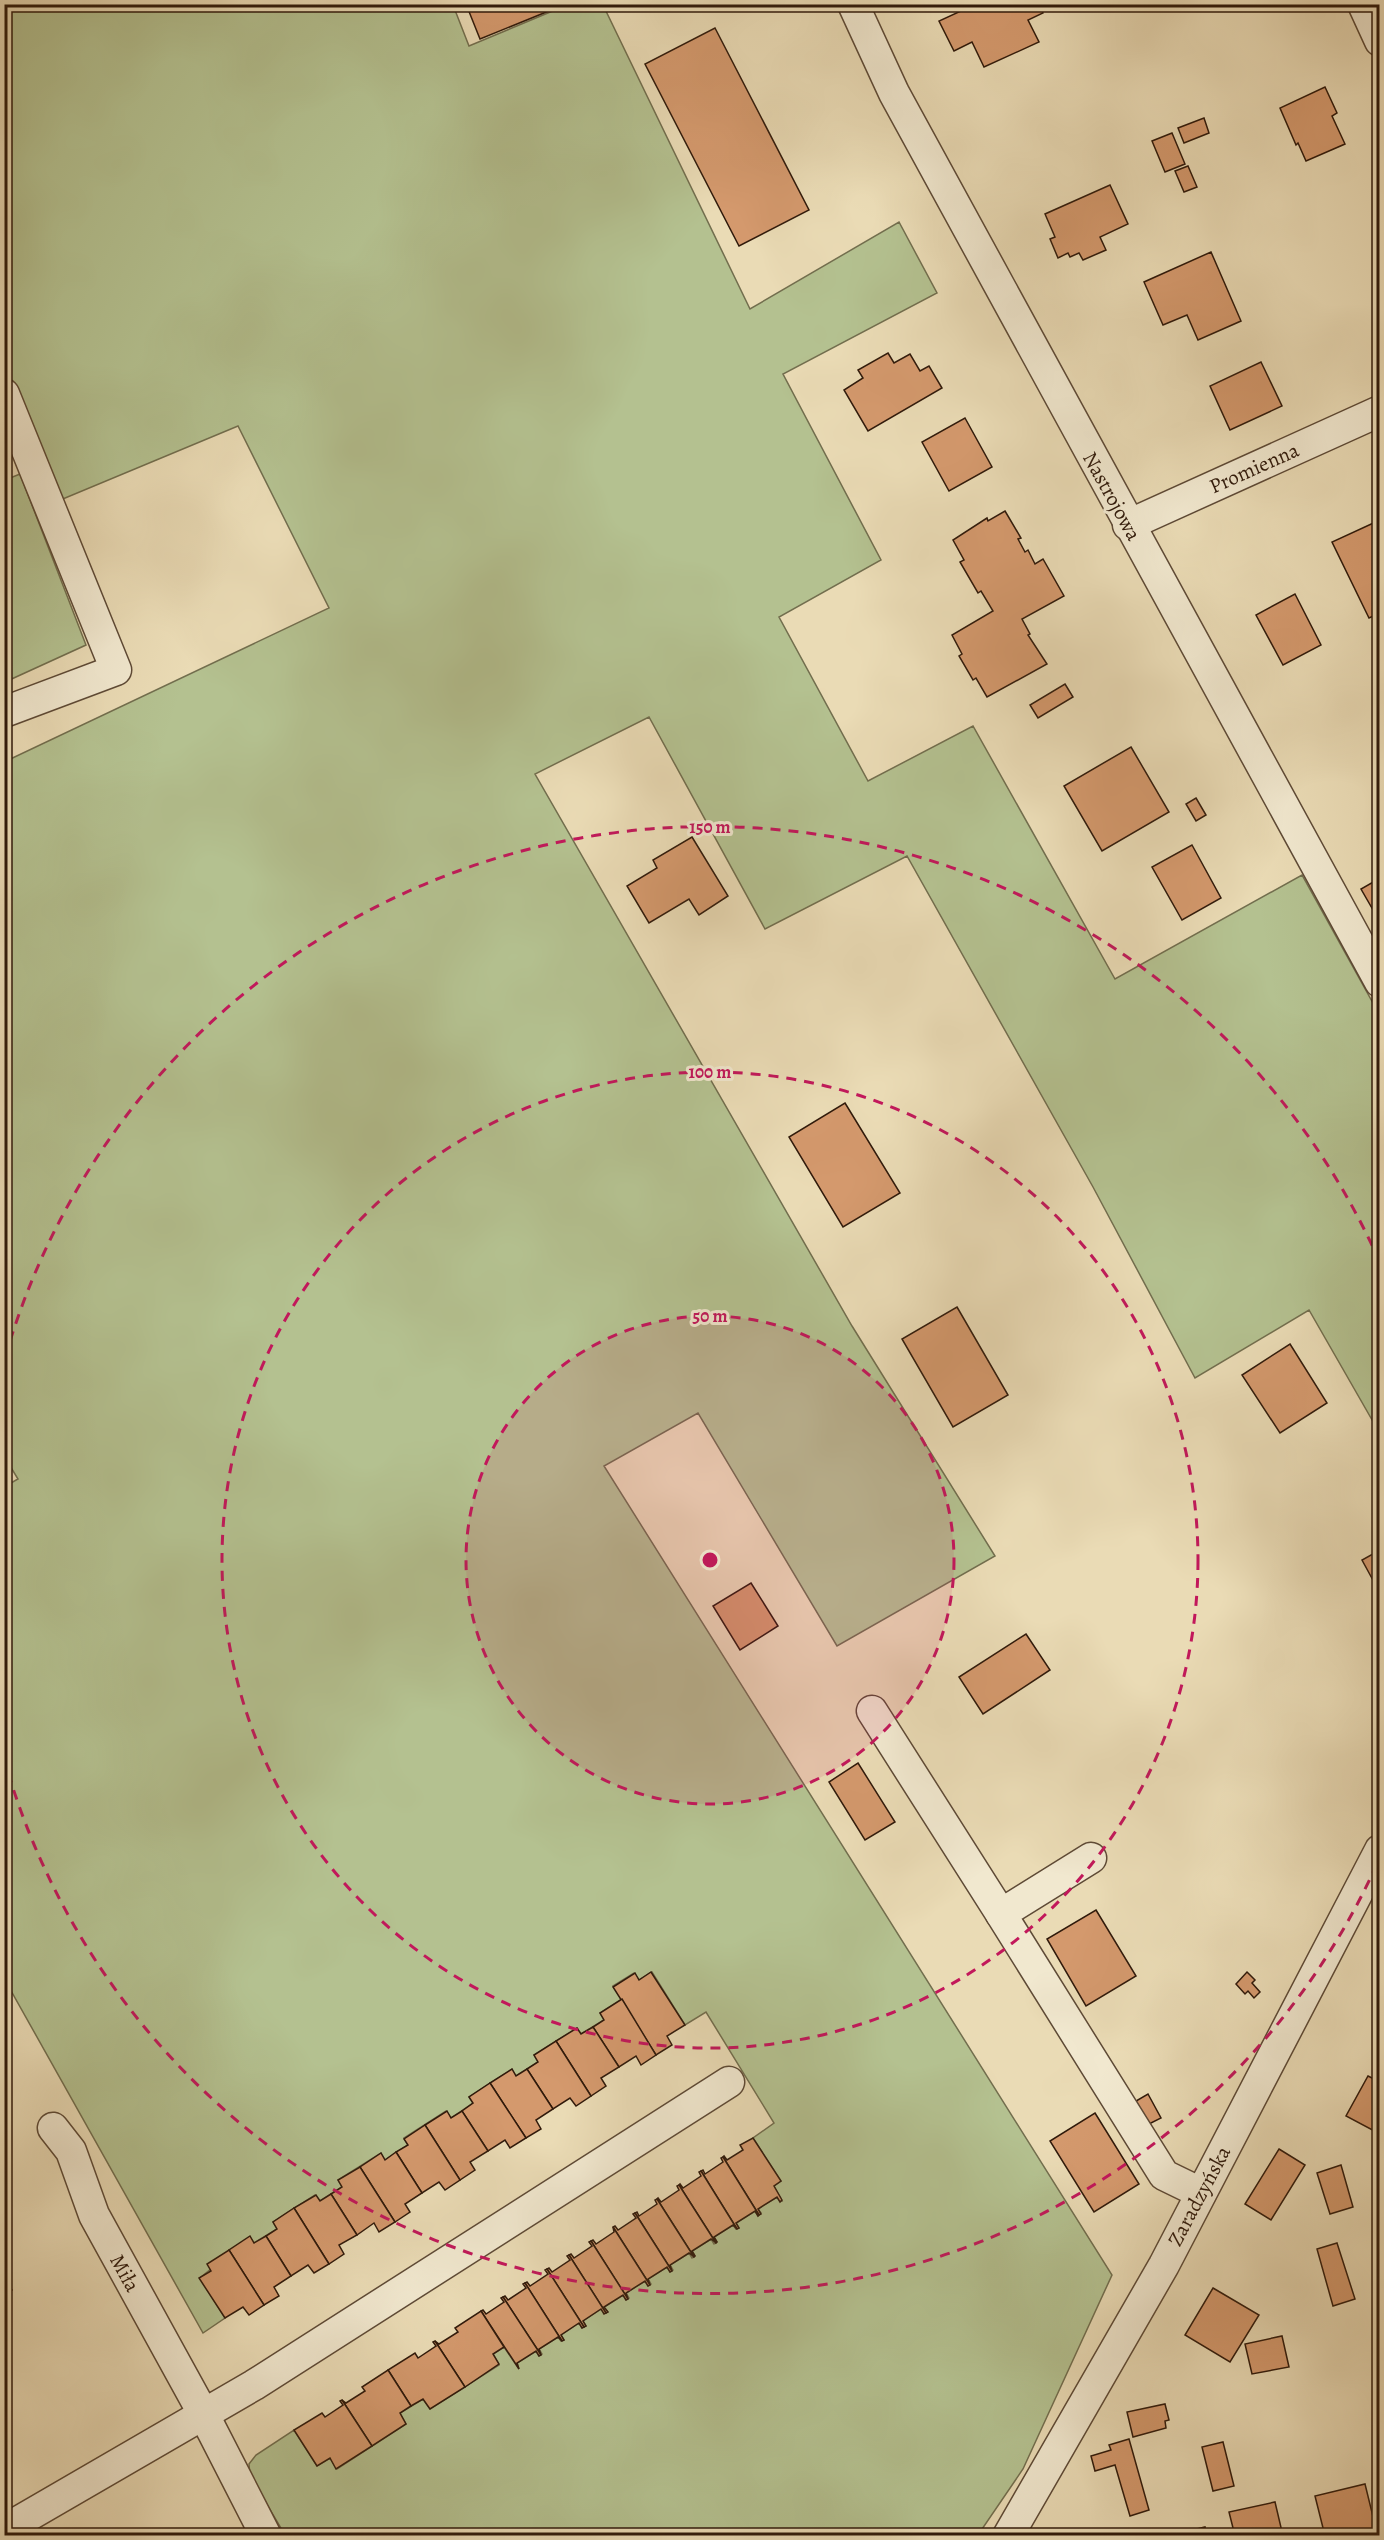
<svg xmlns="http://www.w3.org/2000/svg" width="1384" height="2540" font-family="Alegreya,serif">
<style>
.green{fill:#b4c190;stroke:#726e4e;stroke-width:1.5}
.building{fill:#d4996d;stroke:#301a0b;stroke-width:1.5}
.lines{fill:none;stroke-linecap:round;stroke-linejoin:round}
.minor-casing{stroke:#5e4a36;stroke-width:33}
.minor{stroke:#f1e8cf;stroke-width:30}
.ring{fill:none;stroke:#c2185b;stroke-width:3;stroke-dasharray:10 8}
.labels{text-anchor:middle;stroke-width:6;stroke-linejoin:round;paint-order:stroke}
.street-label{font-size:21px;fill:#301a0b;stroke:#f1e8cf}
.centre{fill:#c2185b;stroke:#f1e8cf;stroke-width:3}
.ring-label{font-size:18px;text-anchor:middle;font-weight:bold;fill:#c2185b;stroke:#f1e8cf;stroke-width:6;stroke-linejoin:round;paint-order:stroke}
</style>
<rect width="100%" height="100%" fill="#eadbb5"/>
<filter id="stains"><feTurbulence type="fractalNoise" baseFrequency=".00333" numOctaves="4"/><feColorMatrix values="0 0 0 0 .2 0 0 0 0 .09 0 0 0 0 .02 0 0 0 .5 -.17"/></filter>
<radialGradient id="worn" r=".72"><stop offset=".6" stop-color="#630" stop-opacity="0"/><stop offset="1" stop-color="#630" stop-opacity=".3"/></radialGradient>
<g class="green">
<path d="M5 5H453L469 46 567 5H603L750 309 899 222 937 293 783 374 881 560 779 617 868 781 973 726 1115 979 1302 875 1379 1014V1432L1309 1310 1195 1378 1093 1187 907 856 765 929 649 717 535 774 852 1326 995 1556 837 1646 698 1413 604 1466 1112 2275 1023 2469 978 2535H285L250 2476 249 2464 256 2455 294 2430 317 2466 330 2458 337 2469 406 2424 400 2413 423 2399 430 2409 499 2365 493 2354 504 2347 519 2369 517 2363 536 2351 539 2356 542 2354 539 2349 558 2337 561 2341 564 2340 561 2335 579 2323 582 2328 586 2326 583 2321 601 2309 608 2312 604 2307 623 2295 626 2300 629 2298 626 2293 645 2281 648 2286 651 2284 648 2279 667 2267 670 2272 673 2270 670 2265 689 2253 692 2258 695 2256 692 2251 711 2239 714 2244 717 2242 714 2237 733 2225 736 2229 739 2228 736 2223 755 2211 758 2216 761 2213 758 2209 777 2197 780 2201H782L774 2186 781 2181 753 2138 774 2123 706 2012 685 2025 652 1972 639 1980 634 1973 613 1986 622 1999 600 2013 604 2020 581 2034 577 2028 534 2055 538 2062 516 2076 512 2069 469 2097 473 2103 451 2118 446 2111 404 2138 408 2145 385 2160 381 2153 338 2180 342 2187 320 2201 315 2195 273 2222 277 2229 254 2243 250 2237 200 2278 225 2318 203 2333 5 1980 4 1487 18 1479 4 1456V762L329 608 238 426 58 501 5 365Z"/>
<path d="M20 474 86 645 5 682V480Z"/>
</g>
<g class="building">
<path d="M466 4H566L480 39Z"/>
<path d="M976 4H1039L1043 13 1028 20 1039 42 984 67 972 42 954 51 939 21Z"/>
<path d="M715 28 809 210 739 246 645 64Z"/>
<path d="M1325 87 1337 113 1332 116 1345 144 1306 161 1298 143 1296 145 1280 108Z"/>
<path d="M1204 118 1209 133 1184 143 1178 128Z"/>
<path d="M1172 133 1185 164 1165 172 1152 141Z"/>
<path d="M1188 166 1197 187 1184 192 1175 171Z"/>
<path d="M1110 185 1128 224 1100 237 1106 250 1083 260 1079 253 1070 257 1068 253 1058 258 1050 239 1055 237 1045 214Z"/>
<path d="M1211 252 1241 321 1198 340 1187 315 1163 325 1144 282Z"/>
<path d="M888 353 894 363 910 354 920 371 929 366 942 388 868 431 844 390 863 378 858 370Z"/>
<path d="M1261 362 1282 406 1230 430 1210 386Z"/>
<path d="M965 418 992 467 949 491 922 442Z"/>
<path d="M1005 511 1021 538 1018 539 1025 552 1028 550 1035 564 1043 559 1064 596 1022 619 1030 634 1028 635 1047 664 987 697 976 678 973 680 959 656 962 654 952 635 993 611 981 591 978 593 960 562 964 560 953 540 987 518 988 521Z"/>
<path d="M1380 520V613L1369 618 1332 542Z"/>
<path d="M1295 594 1321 645 1283 665 1256 615Z"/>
<path d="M1065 684 1073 697 1038 718 1030 705Z"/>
<path d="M1131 747 1169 812 1102 851 1064 786Z"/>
<path d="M1196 798 1206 815 1196 821 1186 804Z"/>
<path d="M692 837 728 896 699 915 689 899 649 923 627 886 657 868 653 860Z"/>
<path d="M1192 845 1221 898 1182 920 1152 867Z"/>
<path d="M1375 881 1380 888V922L1361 889Z"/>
<path d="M845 1103 900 1193 843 1227 789 1137Z"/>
<path d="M957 1307 1008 1395 953 1427 902 1339Z"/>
<path d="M1290 1344 1327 1403 1280 1433 1242 1375Z"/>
<path d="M1380 1550V1593L1362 1560Z"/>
<path d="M751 1583 778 1626 740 1650 713 1606Z"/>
<path d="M1026 1634 1050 1670 983 1714 959 1677Z"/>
<path d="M858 1763 895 1822 865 1840 829 1782Z"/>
<path d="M1096 1910 1136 1976 1086 2006 1047 1939Z"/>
<path d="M651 1972 685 2025 667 2036 672 2045 656 2055 613 1987 635 1973 639 1980Z"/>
<path d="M1247 1972 1255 1980 1252 1983 1260 1992 1254 1998 1248 1991 1245 1994 1236 1984Z"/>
<path d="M622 1999 656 2055 641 2065 636 2056 619 2067 593 2027 604 2020 600 2013Z"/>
<path d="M593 2027 619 2067 601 2078 606 2086 591 2096 556 2041 577 2028 581 2034Z"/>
<path d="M556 2041 591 2096 576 2106 570 2098 553 2109 527 2069 538 2062 534 2055Z"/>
<path d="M512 2069 516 2076 527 2069 553 2109 536 2120 541 2129 526 2138 490 2083Z"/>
<path d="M1368 2076 1380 2082V2134L1346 2116Z"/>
<path d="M490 2083 526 2138 510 2148 505 2140 488 2151 462 2111 473 2103 469 2097Z"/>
<path d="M1148 2094 1161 2118 1149 2124 1136 2101Z"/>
<path d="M447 2111 451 2118 462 2111 488 2151 470 2162 475 2170 460 2180 425 2125Z"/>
<path d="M1095 2113 1139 2184 1094 2212 1050 2141Z"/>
<path d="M425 2125 460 2180 445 2190 439 2182 422 2193 396 2152 408 2145 404 2139Z"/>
<path d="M753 2138 781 2181 774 2186 782 2200 780 2202 777 2197 758 2209 761 2214 759 2215 723 2157 724 2156 727 2160 743 2150 740 2145Z"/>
<path d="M1279 2149 1305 2165 1271 2220 1245 2204Z"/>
<path d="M396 2152 422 2193 405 2204 410 2212 395 2222 360 2167 381 2153 385 2160Z"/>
<path d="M723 2157 759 2215 758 2216 755 2211 736 2223 739 2228 737 2229 701 2171 703 2170 705 2174 723 2162 721 2158Z"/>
<path d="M1341 2165 1353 2207 1330 2214 1317 2173Z"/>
<path d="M360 2167 395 2222 379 2232 374 2223 357 2235 331 2194 342 2187 338 2180Z"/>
<path d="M701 2171 737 2229 733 2225 714 2237 717 2242 716 2243 679 2185 680 2184 683 2188 701 2176 699 2172Z"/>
<path d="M679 2185 716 2243 711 2239 692 2251 695 2256 694 2257 657 2199 658 2198 661 2202 679 2190 677 2186Z"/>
<path d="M331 2194 357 2235 339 2245 344 2254 329 2264 294 2208 316 2195 320 2201Z"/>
<path d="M657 2199 694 2257 689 2253 670 2265 672 2271 635 2213 637 2212 639 2216 657 2204 655 2200Z"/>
<path d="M294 2208 329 2264 314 2273 308 2265 291 2276 266 2236 277 2229 273 2222Z"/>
<path d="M635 2213 672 2271 670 2272 667 2267 648 2279 650 2285 613 2227 615 2226 618 2230 636 2218 633 2214Z"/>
<path d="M613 2227 650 2285 648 2286 645 2281 626 2293 628 2299 591 2241 593 2240 596 2244 614 2232Z"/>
<path d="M250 2236 254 2243 266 2236 291 2276 274 2287 279 2296 264 2305 229 2250Z"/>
<path d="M591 2241 628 2299 626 2300 623 2295 604 2307 608 2312 606 2313 569 2255 571 2254 574 2258 592 2246 589 2242Z"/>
<path d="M1337 2243 1355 2299 1333 2306 1317 2249Z"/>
<path d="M229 2250 264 2305 249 2315 243 2307 225 2318 199 2278 211 2271 207 2264Z"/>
<path d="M569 2255 606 2313 604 2314 601 2309 583 2321 586 2326 584 2327 547 2269 549 2268 552 2272 570 2260 567 2256Z"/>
<path d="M547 2269 584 2327 582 2328 579 2323 561 2335 564 2340 562 2341 525 2283 527 2282 530 2286 548 2274 545 2270Z"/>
<path d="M4 2277 12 2290 4 2294Z"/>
<path d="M525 2283 562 2341 558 2337 539 2349 541 2355 503 2297 505 2296 508 2300 526 2288 523 2284Z"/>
<path d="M1213 2288 1259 2315 1230 2362 1185 2335Z"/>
<path d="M503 2297 541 2355 539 2356 536 2351 517 2363 519 2369 481 2311 483 2310 486 2314 504 2302 501 2298Z"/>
<path d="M481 2311 504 2347 493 2354 499 2364 465 2387 435 2341 439 2344 458 2332 455 2328Z"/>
<path d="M1282 2336 1289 2367 1252 2374 1245 2344Z"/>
<path d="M435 2341 465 2387 430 2409 423 2399 411 2406 388 2370 415 2353 418 2358 436 2346 433 2342Z"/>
<path d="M388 2370 411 2406 400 2413 406 2424 372 2446 342 2400 346 2403 365 2391 362 2387Z"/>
<path d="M342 2400 372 2446 336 2469 330 2458 317 2466 294 2430 322 2413 325 2417 343 2405 340 2401Z"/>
<path d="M1165 2404 1169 2420 1165 2421 1166 2428 1133 2437 1127 2412Z"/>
<path d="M1129 2439 1149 2510 1130 2516 1115 2465 1095 2471 1091 2456 1111 2450 1109 2445Z"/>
<path d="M1223 2442 1234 2486 1213 2491 1202 2447Z"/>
<path d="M1365 2484 1377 2533 1367 2536H1325L1315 2496Z"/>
<path d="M1275 2502 1283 2536H1235L1229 2512Z"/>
<path d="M1205 2527 1207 2536H1168Z"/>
</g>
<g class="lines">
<g class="minor-casing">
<g id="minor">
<path d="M853 4 894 93 1380 982"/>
<path d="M1363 4 1380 41"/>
<path d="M4 394 116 670 4 712"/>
<path d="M1128 525 1380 411"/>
<path d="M872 1711 1001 1914"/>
<path d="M1091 1858 1001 1914 1164 2175 1201 2193"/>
<path d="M53 2128 71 2151 94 2215 204 2415 266 2536"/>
<path d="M4 2530 254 2385 729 2082"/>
<path d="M1008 2536 1164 2265 1380 1850"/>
</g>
</g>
<use href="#minor" class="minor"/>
</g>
<circle cx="710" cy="1560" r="244" fill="#c2185b" fill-opacity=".12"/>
<g class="ring">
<circle cx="710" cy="1560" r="244"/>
<circle cx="710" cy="1560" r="488"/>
<path d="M1377 1864A733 733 0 0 1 5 1762M5 1358A733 733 0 0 1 1377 1256"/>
</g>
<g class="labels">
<g class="street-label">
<text transform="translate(1254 468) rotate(-24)" y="7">Promienna</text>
<text transform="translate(1112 496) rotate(61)" y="7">Nastrojowa</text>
<text transform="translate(1199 2196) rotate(-62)" y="7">Zaradzyńska</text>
<text transform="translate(125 2273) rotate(61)" y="7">Miła</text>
</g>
</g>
<circle cx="710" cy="1560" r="9" class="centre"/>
<g class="ring-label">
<text x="710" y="833">150 m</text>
<text x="710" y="1078">100 m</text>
<text x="710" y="1322">50 m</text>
</g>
<rect width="1384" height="2540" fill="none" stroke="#eadbb5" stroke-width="24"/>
<rect x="6" y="6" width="1372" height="2528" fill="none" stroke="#301a0b" stroke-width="3"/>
<rect x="12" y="12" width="1360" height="2516" fill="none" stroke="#301a0b" stroke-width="1.5"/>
<rect width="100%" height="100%" filter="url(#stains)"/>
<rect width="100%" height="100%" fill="url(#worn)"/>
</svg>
